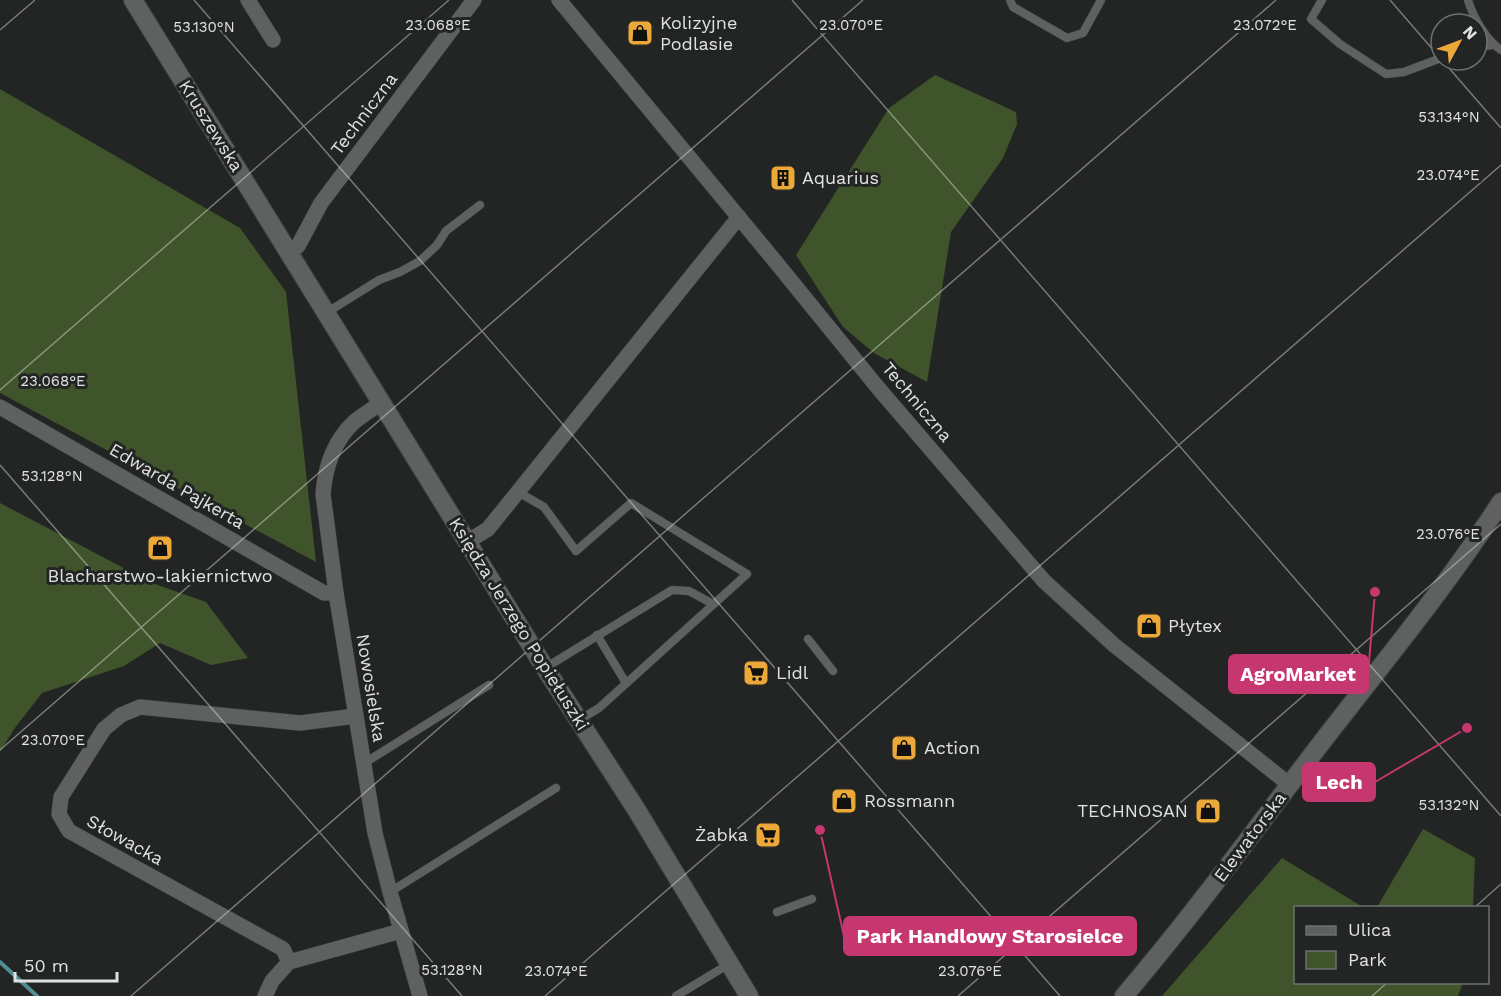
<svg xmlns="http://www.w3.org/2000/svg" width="1501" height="996" font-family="'Work Sans',sans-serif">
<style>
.green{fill:#3f542a}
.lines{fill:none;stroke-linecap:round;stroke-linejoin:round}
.stream{stroke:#548d91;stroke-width:4}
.lane-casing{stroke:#3e4140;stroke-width:9}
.street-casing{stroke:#3e4140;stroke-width:16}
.secondary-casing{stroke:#3e4140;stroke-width:20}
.lane{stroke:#5e615f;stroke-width:8}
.street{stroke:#5e615f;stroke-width:15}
.secondary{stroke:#5e615f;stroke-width:18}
.ticks{fill:none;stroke:#e0e2e1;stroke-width:1.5;stroke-opacity:0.45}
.labels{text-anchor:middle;stroke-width:6;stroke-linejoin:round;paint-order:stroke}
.poi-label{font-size:18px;fill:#e0e2e1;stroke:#222523;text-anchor:start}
.street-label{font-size:18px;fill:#e0e2e1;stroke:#222523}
.ticks-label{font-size:15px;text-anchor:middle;fill:#e0e2e1;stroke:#222523;stroke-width:6;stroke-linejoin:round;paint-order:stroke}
.leader{fill:none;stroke:#c6366f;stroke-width:2}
.callout-dot{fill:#c6366f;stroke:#222523;stroke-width:2}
.callout{fill:#c6366f;stroke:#c6366f;stroke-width:2}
.callout-label{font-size:20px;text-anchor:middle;font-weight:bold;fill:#fff}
</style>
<rect width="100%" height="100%" fill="#222523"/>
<g class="green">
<path d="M935 75 1016 112 1017 124 1003 158 951 232 927 382 874 353 843 327 796 255 889 108Z"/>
<path d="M0 89 240 228 286 292 316 562 0 393Z"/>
<path d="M0 503 152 583 206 602 248 658 211 665 160 643 124 666 42 693 14 729 0 752Z"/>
<path d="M1423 829 1475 858 1473 907H1377Z"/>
<path d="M1282 858 1363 907 1296 908V982L1463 983 1458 996H1162Z"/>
</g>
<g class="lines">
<path class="stream" d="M0 962 37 996"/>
<g class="lane-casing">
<g id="lane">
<path d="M1010 0 1013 7 1067 38 1083 33 1101 0"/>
<path d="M1322 0 1311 19 1340 44 1386 74 1404 72 1441 58"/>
<path d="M1468 0C1473 17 1486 40 1501 50"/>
<path d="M1477 47 1493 45"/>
<path d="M326 313 379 280 400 272 420 261 437 245 446 231 480 205"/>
<path d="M518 492 544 507 576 551 631 503 747 574 599 708 579 720"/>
<path d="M597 635 626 683"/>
<path d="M808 639 833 671"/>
<path d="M545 668 672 590 689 591 713 604"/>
<path d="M363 764 489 685"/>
<path d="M390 892 556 788"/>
<path d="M777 912 812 899"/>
<path d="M676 996 729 964"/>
</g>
</g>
<g class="street-casing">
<g id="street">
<path d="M248 0 273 40"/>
<path d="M559 0 770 255 879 389 1044 581 1114 645 1290 785"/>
<path d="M289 252 298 246 321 203 474 0"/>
<path d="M381 403C372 409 363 415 354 422 334 441 325 468 323 494L336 593 375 833 390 892 420 996"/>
<path d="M0 407 324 593H336"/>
<path d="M467 542 488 529 739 217"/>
<path d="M289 962 283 949 69 831 59 814 61 797 104 729 121 715 140 707 300 723 356 716"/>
<path d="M289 962 401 931"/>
<path d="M265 996 272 981 289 962"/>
</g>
</g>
<g class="secondary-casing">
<g id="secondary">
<path d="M133 0 545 668 636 809 749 996"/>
<path d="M1124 996C1194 914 1257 827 1322 742 1383 663 1447 586 1501 502"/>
</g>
</g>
<use href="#lane" class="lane"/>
<use href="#street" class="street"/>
<use href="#secondary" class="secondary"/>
</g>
<path class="ticks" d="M194 0 1060 996M792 0 1501 816M1390 0 1441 59M0 30 35 0M1442 60 1501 128M0 390 449 0M0 465 462 996M0 750 863 0M1474 908 1501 884M131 996 1276 0M545 996 1501 165M958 996 1501 524M1372 996 1388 982"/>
<defs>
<g id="shop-square" transform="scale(1.35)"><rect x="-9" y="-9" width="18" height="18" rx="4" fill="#eca93a" stroke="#222523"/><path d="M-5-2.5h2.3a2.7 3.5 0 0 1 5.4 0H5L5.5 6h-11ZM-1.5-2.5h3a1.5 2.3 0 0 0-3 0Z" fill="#111"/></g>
<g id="building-square" transform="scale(1.35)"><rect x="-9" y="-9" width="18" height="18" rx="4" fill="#eca93a" stroke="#222523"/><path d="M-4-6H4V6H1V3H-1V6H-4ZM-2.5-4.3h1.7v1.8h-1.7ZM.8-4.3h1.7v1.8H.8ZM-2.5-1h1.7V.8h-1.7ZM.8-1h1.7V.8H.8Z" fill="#111"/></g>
<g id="supermarket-square" transform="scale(1.35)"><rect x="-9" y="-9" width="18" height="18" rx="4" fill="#eca93a" stroke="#222523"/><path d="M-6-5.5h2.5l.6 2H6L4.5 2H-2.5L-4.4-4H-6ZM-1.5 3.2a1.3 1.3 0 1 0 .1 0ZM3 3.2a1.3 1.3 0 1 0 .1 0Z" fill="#111"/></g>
</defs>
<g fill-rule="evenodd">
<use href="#shop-square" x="640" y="33"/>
<use href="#building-square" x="783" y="178"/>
<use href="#shop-square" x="160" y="548"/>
<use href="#shop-square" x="1149" y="626"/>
<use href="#supermarket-square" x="756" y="673"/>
<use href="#shop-square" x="904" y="748"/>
<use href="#shop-square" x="844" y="801"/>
<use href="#shop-square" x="1208" y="811"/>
<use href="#supermarket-square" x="768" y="835"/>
</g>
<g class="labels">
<g class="poi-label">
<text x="660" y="29">Kolizyjne<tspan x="660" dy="21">Podlasie</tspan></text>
<text x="802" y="184">Aquarius</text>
<text x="160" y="582" text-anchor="middle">Blacharstwo-lakiernictwo</text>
<text x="1168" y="632">Płytex</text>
<text x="776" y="679">Lidl</text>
<text x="924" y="754">Action</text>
<text x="864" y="807">Rossmann</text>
<text x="1188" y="817" text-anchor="end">TECHNOSAN</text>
<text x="748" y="841" text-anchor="end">Żabka</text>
</g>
<g class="street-label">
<text transform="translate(364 114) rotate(-53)" y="6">Techniczna</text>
<text transform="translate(211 126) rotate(58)" y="6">Kruszewska</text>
<text transform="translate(917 402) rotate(50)" y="6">Techniczna</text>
<text transform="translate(177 486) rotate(30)" y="6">Edwarda Pajkerta</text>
<text transform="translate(519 624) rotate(58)" y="6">Księdza Jerzego Popiełuszki</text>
<text transform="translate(371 688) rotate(81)" y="6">Nowosielska</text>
<text transform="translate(1250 837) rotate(-53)" y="6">Elewatorska</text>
<text transform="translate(125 840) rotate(29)" y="6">Słowacka</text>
</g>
</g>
<g class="ticks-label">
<text x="438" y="30">23.068°E</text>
<text x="851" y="30">23.070°E</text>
<text x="1265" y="30">23.072°E</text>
<text x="204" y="32">53.130°N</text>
<text x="1449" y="122">53.134°N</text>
<text x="1448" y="180">23.074°E</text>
<text x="53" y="386">23.068°E</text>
<text x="52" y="481">53.128°N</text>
<text x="1448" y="539">23.076°E</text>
<text x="53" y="745">23.070°E</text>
<text x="1449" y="810">53.132°N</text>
<text x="452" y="975">53.128°N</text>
<text x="556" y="976">23.074°E</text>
<text x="970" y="976">23.076°E</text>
</g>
<path class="leader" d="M1375 592L1368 674M1467 728L1375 782M820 830L844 936"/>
<g class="callout-dot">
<circle cx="1375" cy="592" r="6"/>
<circle cx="1467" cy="728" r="6"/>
<circle cx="820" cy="830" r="6"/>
</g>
<g class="callout">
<rect x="1229" y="655" width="139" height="38" rx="6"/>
<rect x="1303" y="763" width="72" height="38" rx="6"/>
<rect x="844" y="917" width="292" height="38" rx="6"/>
</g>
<g class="callout-label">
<text x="1298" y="681">AgroMarket</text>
<text x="1339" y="789">Lech</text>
<text x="990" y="943">Park Handlowy Starosielce</text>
</g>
<rect x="1294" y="906" width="195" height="78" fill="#222523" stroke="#6e716f" stroke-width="1.5"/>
<rect x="1306" y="926" width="30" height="9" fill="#5e615f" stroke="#6e716f" stroke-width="1.5"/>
<text x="1348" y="936" font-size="18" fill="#e0e2e1">Ulica</text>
<rect x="1306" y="951" width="30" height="18" fill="#3f542a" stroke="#6e716f" stroke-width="1.5"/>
<text x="1348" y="966" font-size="18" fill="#e0e2e1">Park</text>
<g transform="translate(1459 42) rotate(49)"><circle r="28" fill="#222523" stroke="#6e716f" stroke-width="1.5"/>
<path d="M0-4.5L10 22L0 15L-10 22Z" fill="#eca93a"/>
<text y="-9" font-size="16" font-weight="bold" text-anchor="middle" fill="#e0e2e1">N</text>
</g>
<path d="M15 972v9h102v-9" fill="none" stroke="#e0e2e1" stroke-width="3"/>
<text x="24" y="972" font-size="18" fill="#e0e2e1" stroke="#222523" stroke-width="4.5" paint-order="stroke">50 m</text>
</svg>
